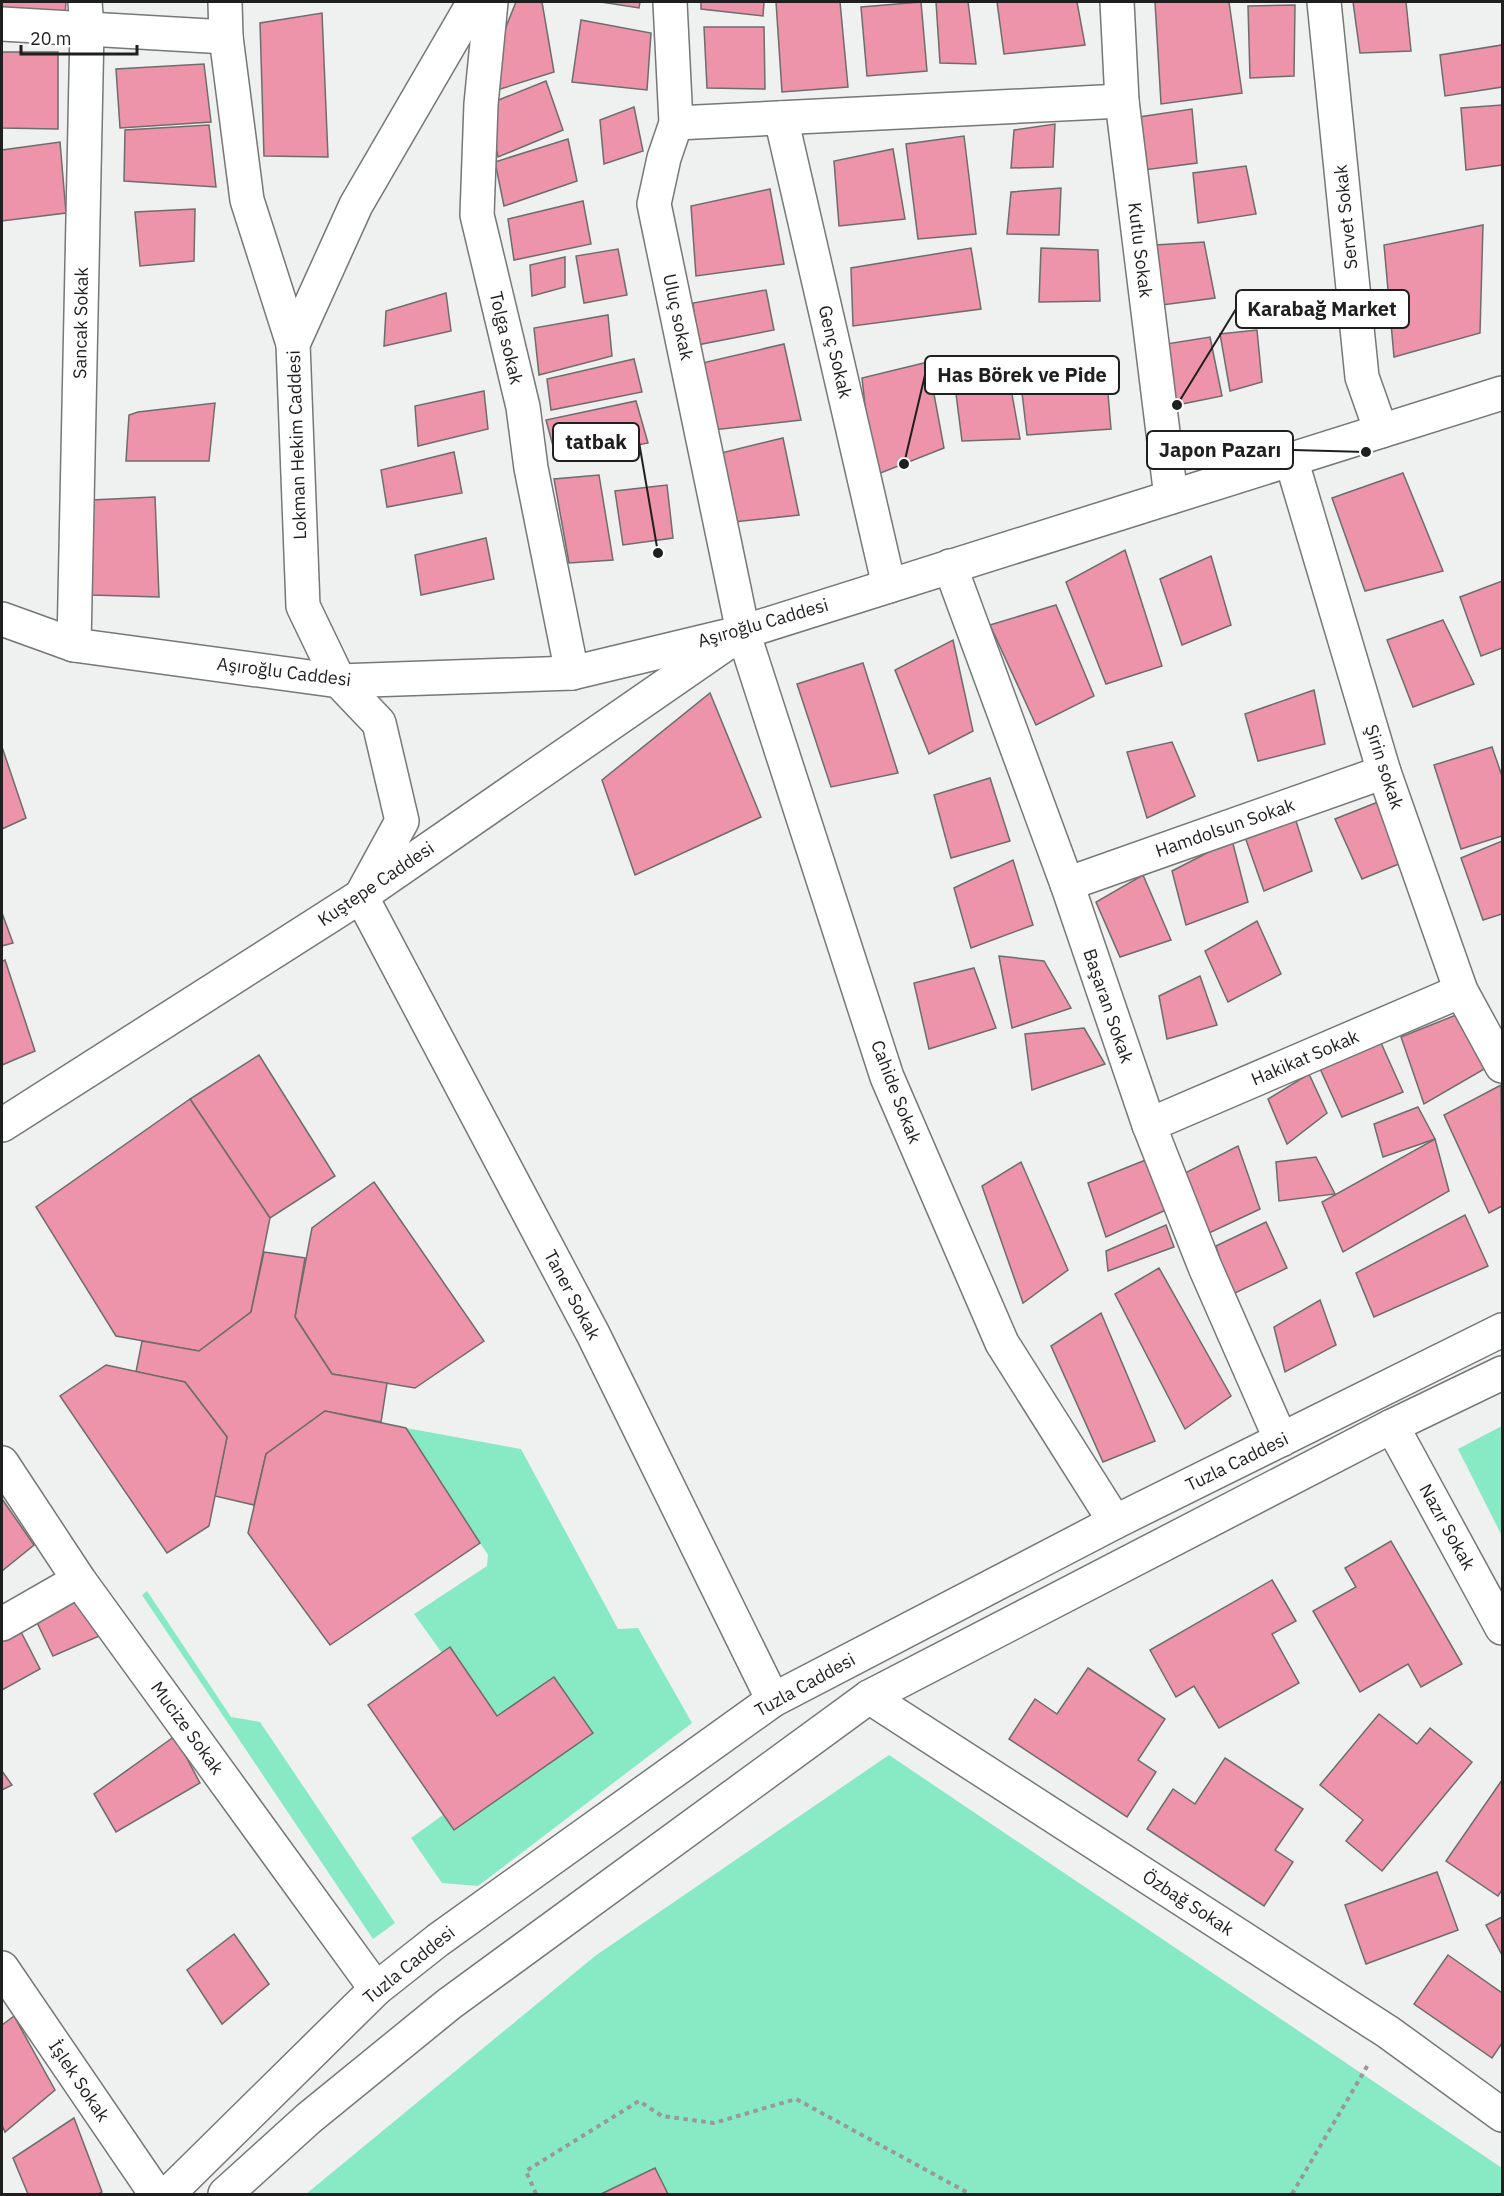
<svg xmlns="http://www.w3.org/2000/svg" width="1504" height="2196" font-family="'IBM Plex Sans',sans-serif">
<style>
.green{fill:#87eac4}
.building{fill:#ed93aa;stroke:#6f6c6c;stroke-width:1.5}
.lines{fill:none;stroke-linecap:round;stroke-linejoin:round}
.street-casing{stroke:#757876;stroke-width:36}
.secondary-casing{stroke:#757876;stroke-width:36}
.primary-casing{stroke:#757876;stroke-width:36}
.path{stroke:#979a99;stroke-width:4;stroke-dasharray:4.5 4.5;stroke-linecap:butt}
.street{stroke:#fff;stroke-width:33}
.secondary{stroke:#fff;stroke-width:33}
.primary{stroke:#fff;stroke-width:33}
.labels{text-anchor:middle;stroke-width:6;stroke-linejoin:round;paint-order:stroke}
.street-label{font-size:18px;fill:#1e1f1e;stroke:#fff}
.leader{fill:none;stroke:#1e1f1e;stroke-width:2}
.callout-dot{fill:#1e1f1e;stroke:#fff;stroke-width:2}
.callout{fill:#fff;stroke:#1e1f1e;stroke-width:2}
.callout-label{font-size:20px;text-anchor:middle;font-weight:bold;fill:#1e1f1e}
</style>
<rect width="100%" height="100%" fill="#eef1f0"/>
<g class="green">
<path d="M1502 1426V1536L1458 1449Z"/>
<path d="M406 1428 521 1449 618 1629 638 1628 692 1723 478 1886 442 1883 411 1838 443 1815 454 1829 592 1733 554 1677 497 1716 450 1647 442 1653 414 1614 487 1566 488 1555Z"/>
<path d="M147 1591 231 1717 260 1722 395 1923 373 1939 142 1595Z"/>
<path d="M889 1755 1502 2168V2194H306L595 1956Z"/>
</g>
<g class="building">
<path d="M2 2H66L65 15 2 11Z"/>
<path d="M516 2H542L554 72 494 91 491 64Z"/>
<path d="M601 2H640L639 8Z"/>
<path d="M701 2H764L763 16 701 9Z"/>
<path d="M776 2H840L848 87 782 92Z"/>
<path d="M921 2 927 71 867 76 861 7Z"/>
<path d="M936 2H968L976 64 940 63Z"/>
<path d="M997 2H1077L1085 45 1004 54Z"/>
<path d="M1155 2H1229L1242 93 1161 104Z"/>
<path d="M1353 2H1406L1411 51 1360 53Z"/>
<path d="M1295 5 1294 76 1250 78 1248 6Z"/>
<path d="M322 13 328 157 264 156 260 23Z"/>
<path d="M581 20 651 33 647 90 572 82Z"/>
<path d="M704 27H764L765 89 707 88Z"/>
<path d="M1502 45V87L1445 96 1440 55Z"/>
<path d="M2 52H58V129L2 128Z"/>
<path d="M204 64 211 122 120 128 116 69Z"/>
<path d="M546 81 563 130 498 157 486 105Z"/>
<path d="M1502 105V165L1466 170 1461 108Z"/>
<path d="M634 107 643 151 604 164 600 120Z"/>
<path d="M1192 109 1197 163 1144 170 1139 117Z"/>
<path d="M1055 124 1053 167 1011 168 1014 130Z"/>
<path d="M209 125 216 187 124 181 125 130Z"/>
<path d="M964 136 976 234 918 239 906 144Z"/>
<path d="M568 139 577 181 504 206 495 162Z"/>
<path d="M60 142 66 213 2 221V150Z"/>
<path d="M893 149 905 219 839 226 834 161Z"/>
<path d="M1246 166 1256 214 1198 223 1193 173Z"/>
<path d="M1061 188 1059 235 1007 234 1011 192Z"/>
<path d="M770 189 784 264 696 276 691 206Z"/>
<path d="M583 201 591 244 514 260 508 219Z"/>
<path d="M195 209 194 261 140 266 135 212Z"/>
<path d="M1483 225 1480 333 1394 357 1384 245Z"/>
<path d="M1204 242 1215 298 1162 305 1155 245Z"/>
<path d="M971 248 981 309 853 326 851 268Z"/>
<path d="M1041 248 1098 250 1100 301 1039 302Z"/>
<path d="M618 249 627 295 584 303 576 256Z"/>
<path d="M565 257V287L532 296 530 265Z"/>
<path d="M766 290 774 330 697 345 693 303Z"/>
<path d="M446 293 451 331 384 346 386 311Z"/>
<path d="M608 315 612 356 539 375 534 328Z"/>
<path d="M1257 330 1262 382 1230 391 1220 334Z"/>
<path d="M1210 337 1222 396 1177 405 1166 344Z"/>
<path d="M784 344 801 420 704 431 698 364Z"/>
<path d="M634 359 642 392 551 410 547 379Z"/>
<path d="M928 362 944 448 873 476 862 378Z"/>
<path d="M1106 369 1111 429 1027 435 1020 376Z"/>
<path d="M1008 372 1020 439 962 441 954 378Z"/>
<path d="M484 391 488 429 418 446 415 406Z"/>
<path d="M636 401 648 443 557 461 546 420Z"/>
<path d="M215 403 209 461H126L129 415 138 412Z"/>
<path d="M783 438 799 515 734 522 721 453Z"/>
<path d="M454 452 462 493 387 507 381 470Z"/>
<path d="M1403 473 1443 571 1365 591 1332 498Z"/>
<path d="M599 475 613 560 569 563 554 479Z"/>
<path d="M667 485 673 538 623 545 615 491Z"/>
<path d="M155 497 159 597 91 595V500Z"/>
<path d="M486 538 494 579 421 595 415 555Z"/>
<path d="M1125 550 1162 666 1106 684 1066 582Z"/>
<path d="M1211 556 1231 625 1182 645 1160 579Z"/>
<path d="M1502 581V648L1481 656 1460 597Z"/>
<path d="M1056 605 1094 696 1036 725 990 625Z"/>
<path d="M1443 620 1474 684 1413 707 1387 640Z"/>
<path d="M953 640 973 731 929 754 895 670Z"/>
<path d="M863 663 898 773 831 787 797 684Z"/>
<path d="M1314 690 1325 744 1258 761 1245 714Z"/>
<path d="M710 693 761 817 635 875 602 780Z"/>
<path d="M1172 742 1195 796 1147 818 1127 752Z"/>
<path d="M2 747 26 818 2 829Z"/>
<path d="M1492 747 1502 776V836L1461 849 1434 765Z"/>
<path d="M990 778 1010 841 951 858 934 795Z"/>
<path d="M1378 802 1406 861 1362 879 1335 819Z"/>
<path d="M1295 818 1312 871 1264 891 1245 837Z"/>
<path d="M1232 840 1248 902 1186 925 1172 871Z"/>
<path d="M1502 841V914L1483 920 1461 858Z"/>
<path d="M1013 860 1033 925 971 948 954 888Z"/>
<path d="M1143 875 1171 940 1120 957 1096 902Z"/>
<path d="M2 913 13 943 2 946Z"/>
<path d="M1257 921 1281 974 1228 1002 1205 951Z"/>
<path d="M999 956 1044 961 1071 1008 1012 1028Z"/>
<path d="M5 960 35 1051 2 1065V962Z"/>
<path d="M974 968 996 1028 929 1049 914 983Z"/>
<path d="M1200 976 1217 1025 1167 1039 1159 996Z"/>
<path d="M1456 1015 1486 1068 1424 1104 1401 1037Z"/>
<path d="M1084 1028 1105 1064 1032 1090 1025 1034Z"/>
<path d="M1377 1034 1403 1092 1342 1117 1317 1062Z"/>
<path d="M259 1055 335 1176 270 1218 190 1099Z"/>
<path d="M1309 1074 1327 1113 1287 1144 1268 1099Z"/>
<path d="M1501 1085 1502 1206 1489 1213 1444 1115Z"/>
<path d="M190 1099 270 1218 251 1312 199 1351 116 1336 36 1207Z"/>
<path d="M1418 1107 1435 1139 1383 1157 1374 1124Z"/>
<path d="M1435 1139 1449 1191 1343 1252 1322 1202Z"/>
<path d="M1238 1146 1260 1209 1207 1234 1183 1174Z"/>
<path d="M1316 1157 1335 1194 1279 1201 1276 1162Z"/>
<path d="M1148 1159 1168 1209 1106 1237 1088 1183Z"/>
<path d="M1021 1162 1068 1270 1023 1303 982 1186Z"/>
<path d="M374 1182 484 1341 415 1388 332 1374 295 1317 312 1228Z"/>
<path d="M1465 1215 1488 1266 1374 1317 1356 1273Z"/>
<path d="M1266 1222 1287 1268 1231 1295 1216 1246Z"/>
<path d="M1166 1225 1174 1247 1108 1271 1106 1251Z"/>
<path d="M264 1252 305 1258 295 1317 332 1374 387 1383 381 1422 325 1411 266 1454 254 1505 215 1496 227 1437 185 1382 136 1372 142 1341 199 1351 251 1312Z"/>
<path d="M1159 1268 1231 1396 1185 1429 1115 1294Z"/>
<path d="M1320 1300 1336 1345 1285 1372 1274 1327Z"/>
<path d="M1101 1313 1155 1441 1103 1462 1051 1346Z"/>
<path d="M106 1365 185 1382 227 1437 209 1526 167 1553 60 1396Z"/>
<path d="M325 1411 406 1428 480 1543 330 1645 248 1533 266 1454Z"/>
<path d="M2 1499 34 1545 2 1571Z"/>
<path d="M1391 1541 1462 1664 1421 1687 1408 1664 1360 1692 1313 1611 1356 1587 1345 1568Z"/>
<path d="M1272 1580 1296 1621 1272 1634 1299 1683 1219 1728 1194 1686 1176 1697 1150 1650Z"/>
<path d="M79 1593 104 1634 53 1656 33 1614Z"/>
<path d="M18 1626 40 1669 2 1690V1635Z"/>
<path d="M450 1647 497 1716 554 1677 593 1733 454 1830 368 1705Z"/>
<path d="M1088 1668 1165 1719 1138 1760 1156 1772 1127 1817 1009 1739 1035 1699 1057 1714Z"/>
<path d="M1379 1714 1417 1744 1430 1728 1472 1762 1382 1871 1346 1841 1363 1820 1320 1785Z"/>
<path d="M175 1736 200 1783 116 1832 94 1794Z"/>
<path d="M1225 1758 1303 1809 1275 1850 1293 1862 1264 1906 1147 1829 1173 1789 1195 1804Z"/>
<path d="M2 1771 12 1785 2 1790Z"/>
<path d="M1502 1780V1890L1498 1896 1446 1861Z"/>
<path d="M1437 1872 1458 1930 1366 1964 1345 1905Z"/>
<path d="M1502 1917V1955L1486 1925Z"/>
<path d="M234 1934 269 1984 222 2024 187 1970Z"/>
<path d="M1448 1955 1502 1993V2043L1492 2058 1414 2004Z"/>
<path d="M14 2016 55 2090 5 2132 2 2125V2025Z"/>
<path d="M74 2118 102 2192 98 2194H28L13 2158Z"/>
<path d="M655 2168 668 2194H601Z"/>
</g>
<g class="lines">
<g class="street-casing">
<g id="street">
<path d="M491 2 481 104 477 215 523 407 531 468 572 673"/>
<path d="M670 2 676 123 664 158 654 204 743 632 887 1077 1002 1343 1115 1522"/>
<path d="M1117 2 1122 101 1171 497"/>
<path d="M1324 2 1362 377 1381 431"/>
<path d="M2 24 226 37 225 2"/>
<path d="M226 37 247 200 293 344"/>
<path d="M781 118 889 586"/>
<path d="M676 123 1122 101"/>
<path d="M1291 459 1384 772 1461 991 1502 1066"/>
<path d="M950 566 1067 884 1149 1125 1205 1267 1281 1440"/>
<path d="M74 645 87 29 85 2"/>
<path d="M1067 884 1384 772"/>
<path d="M361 896 593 1334 773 1700"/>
<path d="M1149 1125 1461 991"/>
<path d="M1392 1426 1502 1628"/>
<path d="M2 1463 79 1580 376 1989"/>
<path d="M2 1624 79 1580"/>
<path d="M869 1697 1388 2032 1502 2115"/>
<path d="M2 1968 156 2194"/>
</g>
</g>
<g class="secondary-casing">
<g id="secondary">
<path d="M2 619 74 645 339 681 572 673 743 632 1502 393"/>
<path d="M361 896 402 821 379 723 339 681 303 606 293 344 356 205 474 2"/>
<path d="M2 1125 361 896 727 643"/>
</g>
</g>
<g class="primary-casing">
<g id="primary">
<path d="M168 2194 376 1989 438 1940 773 1700 1115 1522 1502 1330"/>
<path d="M225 2194 309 2118 449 2004 869 1697 1392 1426 1502 1373"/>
</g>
</g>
<g class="path">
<path d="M536 2194 526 2171 639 2101 662 2116 714 2123 796 2099 970 2194"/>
<path d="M1292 2194 1369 2063"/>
</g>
<use href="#street" class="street"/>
<use href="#secondary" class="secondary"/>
<use href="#primary" class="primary"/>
</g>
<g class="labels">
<g class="street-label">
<text transform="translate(1346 217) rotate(-96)" y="6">Servet Sokak</text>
<text transform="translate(1140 250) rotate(83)" y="6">Kutlu Sokak</text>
<text transform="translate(678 317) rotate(78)" y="6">Uluç sokak</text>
<text transform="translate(81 323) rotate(-89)" y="6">Sancak Sokak</text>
<text transform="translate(506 338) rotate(77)" y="6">Tolga sokak</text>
<text transform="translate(835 352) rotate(77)" y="6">Genç Sokak</text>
<text transform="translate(297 445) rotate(-92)" y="6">Lokman Hekim Caddesi</text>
<text transform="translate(763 623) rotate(-16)" y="6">Aşıroğlu Caddesi</text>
<text transform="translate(284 672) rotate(7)" y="6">Aşıroğlu Caddesi</text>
<text transform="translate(1384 767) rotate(72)" y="6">Şirin sokak</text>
<text transform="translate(1225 828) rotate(-19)" y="6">Hamdolsun Sokak</text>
<text transform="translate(376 884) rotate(-34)" y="6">Kuştepe Caddesi</text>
<text transform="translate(1108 1006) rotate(71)" y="6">Başaran Sokak</text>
<text transform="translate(1305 1058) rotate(-23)" y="6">Hakikat Sokak</text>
<text transform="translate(896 1092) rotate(69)" y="6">Cahide Sokak</text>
<text transform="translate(572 1295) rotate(62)" y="6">Taner Sokak</text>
<text transform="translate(1237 1462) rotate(-26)" y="6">Tuzla Caddesi</text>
<text transform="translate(1447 1527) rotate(61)" y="6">Nazır Sokak</text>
<text transform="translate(805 1685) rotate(-29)" y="6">Tuzla Caddesi</text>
<text transform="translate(187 1728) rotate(54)" y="6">Mucize Sokak</text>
<text transform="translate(1188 1903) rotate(33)" y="6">Özbağ Sokak</text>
<text transform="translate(409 1965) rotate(-39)" y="6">Tuzla Caddesi</text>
<text transform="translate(79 2081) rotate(56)" y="6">İşlek Sokak</text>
</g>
</g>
<path class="leader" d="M1177 405L1236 309M904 464L925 375M658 553L639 442M1366 452L1293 450"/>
<g class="callout-dot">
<circle cx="1177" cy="405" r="6"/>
<circle cx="904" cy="464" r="6"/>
<circle cx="658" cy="553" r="6"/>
<circle cx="1366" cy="452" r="6"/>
</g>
<g class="callout">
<rect x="1236" y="290" width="173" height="38" rx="6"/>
<rect x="925" y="356" width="194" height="38" rx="6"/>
<rect x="553" y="423" width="86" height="38" rx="6"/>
<rect x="1147" y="431" width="146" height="38" rx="6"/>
</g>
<g class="callout-label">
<text x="1322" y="316">Karabağ Market</text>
<text x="1022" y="382">Has Börek ve Pide</text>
<text x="596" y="449">tatbak</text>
<text x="1220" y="457">Japon Pazarı</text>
</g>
<rect width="1504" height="2196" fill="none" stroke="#1e1f1e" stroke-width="6"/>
<path d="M21 45v9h116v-9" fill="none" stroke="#1e1f1e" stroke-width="3"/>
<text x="30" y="45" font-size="18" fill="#1e1f1e" stroke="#ffffff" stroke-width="4.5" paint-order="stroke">20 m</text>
</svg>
